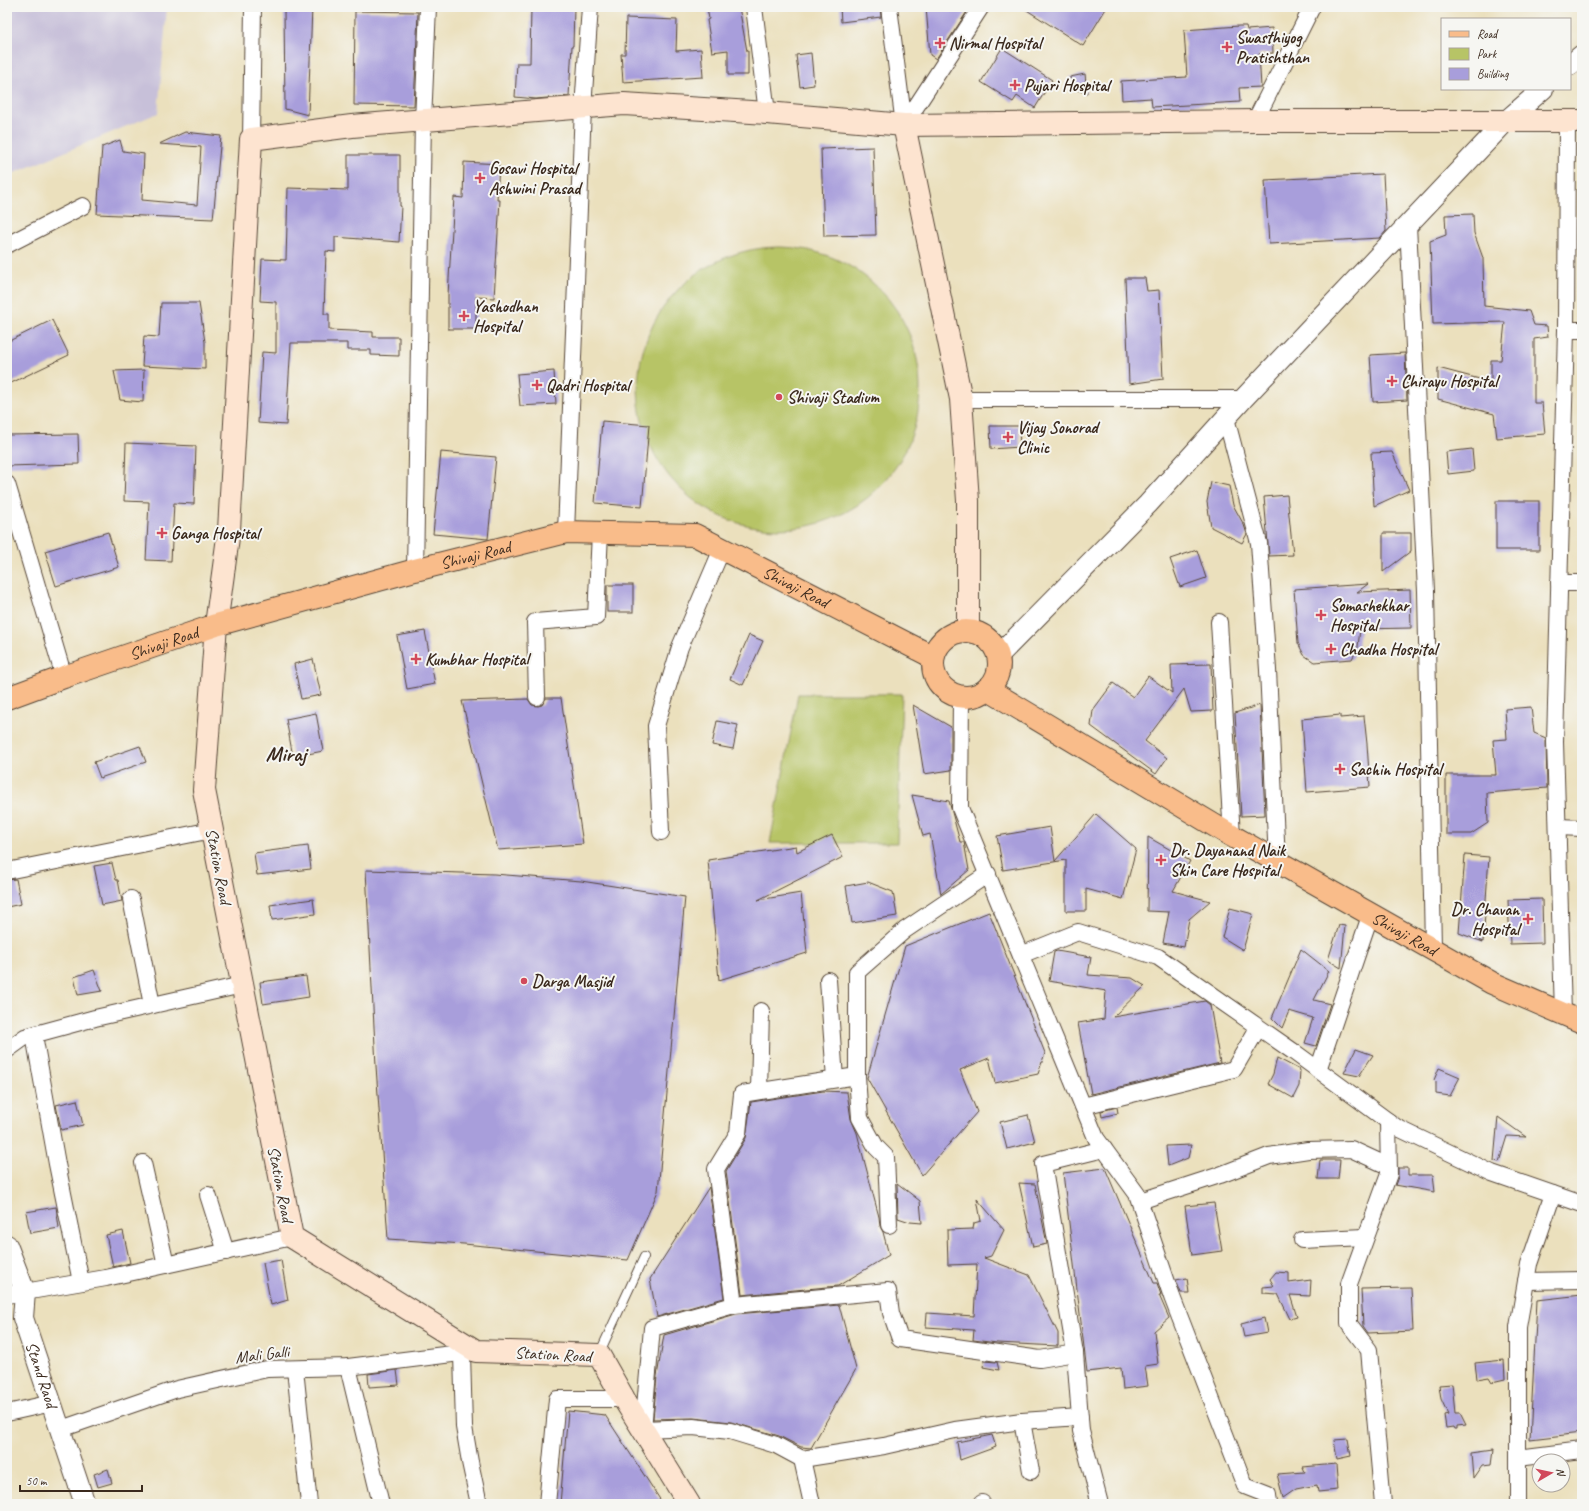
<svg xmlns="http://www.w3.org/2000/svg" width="1589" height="1511" font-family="Caveat,sans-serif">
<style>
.industrial{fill:#c7c0d9}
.green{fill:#b7c466;stroke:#797742}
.building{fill:#a89edb}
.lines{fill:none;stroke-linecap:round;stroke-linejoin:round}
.service-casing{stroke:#554536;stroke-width:10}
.minor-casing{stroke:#554536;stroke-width:18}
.tertiary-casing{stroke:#554536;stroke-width:22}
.secondary-casing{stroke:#554536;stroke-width:24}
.primary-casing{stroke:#554536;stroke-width:24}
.service{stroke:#fff;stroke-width:8}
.minor{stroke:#fff;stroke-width:16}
.tertiary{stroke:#fff;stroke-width:20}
.secondary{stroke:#fde4d0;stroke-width:22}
.primary{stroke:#f9bc8a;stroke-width:22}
.poi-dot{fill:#d1495b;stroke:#f6f6f2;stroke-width:1.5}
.labels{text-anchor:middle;stroke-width:4;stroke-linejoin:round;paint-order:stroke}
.poi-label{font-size:17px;font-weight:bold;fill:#3b2a1e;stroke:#f6f6f2;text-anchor:start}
.street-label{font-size:17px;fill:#3b2a1e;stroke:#f6f6f2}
.district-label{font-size:21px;font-weight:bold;fill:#3b2a1e;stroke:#f6f6f2}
</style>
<rect width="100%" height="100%" fill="#f6f6f2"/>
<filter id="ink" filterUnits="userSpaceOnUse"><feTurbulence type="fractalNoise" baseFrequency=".025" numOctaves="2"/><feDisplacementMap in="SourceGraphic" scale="8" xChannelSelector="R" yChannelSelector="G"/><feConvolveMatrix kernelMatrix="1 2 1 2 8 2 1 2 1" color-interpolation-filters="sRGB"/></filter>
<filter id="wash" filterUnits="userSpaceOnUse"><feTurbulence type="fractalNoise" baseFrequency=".012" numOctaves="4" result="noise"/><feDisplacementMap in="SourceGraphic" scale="16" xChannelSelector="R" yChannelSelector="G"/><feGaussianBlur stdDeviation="0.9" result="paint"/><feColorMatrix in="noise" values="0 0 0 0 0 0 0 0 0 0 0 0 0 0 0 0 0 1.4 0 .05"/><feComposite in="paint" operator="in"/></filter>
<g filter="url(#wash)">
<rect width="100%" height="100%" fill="#ebe0bd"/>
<path class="industrial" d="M7 7H167L158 113 7 176Z"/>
<g class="green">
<circle cx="779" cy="388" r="141"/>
<path d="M798 694H902L897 843H770Z"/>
</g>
<g id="blocks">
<g class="building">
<path d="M284 7H312L308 115 285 109Z"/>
<path d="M531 7H574L573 46H572L569 96 536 99 515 97 517 63H530Z"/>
<path d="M707 7H739L747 51H748V75H728V50L712 52 707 20 709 19Z"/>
<path d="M840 7H880L881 17 841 22Z"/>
<path d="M926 7H970L936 59 930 55Z"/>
<path d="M1022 7H1107L1083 46Z"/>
<path d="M355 11 418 12 414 106 354 105Z"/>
<path d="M626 18 677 20 676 51 701 49 703 77 623 82 621 54H625Z"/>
<path d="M1239 26H1246L1247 30 1272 28 1273 53 1259 54 1261 87 1239 88 1240 102 1152 107 1151 98 1122 100 1121 81 1187 77 1184 30Z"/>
<path d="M1002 48 1052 80 1035 108 1017 96 1013 102 981 82Z"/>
<path d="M811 53 814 85 800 87 796 55Z"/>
<path d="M1085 74 1087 93 1071 88 1070 77Z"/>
<path d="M185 132 221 136 213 219 97 214 102 147 120 140 123 151 144 154 142 200 197 205 201 147 159 144Z"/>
<path d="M873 147 876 235 824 236 821 149Z"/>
<path d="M348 155H400V206H401L399 242 335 237V252L326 251 324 314H329V330L373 332V337H399V356L371 355V350H347V343H291L286 425 258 423 262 352 276 353V302L260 301 262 259 286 260 288 188 348 190Z"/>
<path d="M464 162 499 164 497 200H500L494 298 476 297V329H448V295L454 197 463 198Z"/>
<path d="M1383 174 1386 231 1380 238 1269 244 1265 180Z"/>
<path d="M1473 214 1474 233 1483 258 1484 306 1529 311 1534 325 1547 326 1548 337 1534 339V403H1542L1545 434 1497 438 1494 414 1438 399V368L1491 382V360H1501L1505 322 1433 324 1430 241 1446 235 1445 215Z"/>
<path d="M1125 278H1145L1147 291 1159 290 1163 379 1129 384Z"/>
<path d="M161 303H199L205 342V369L142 366 144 336 159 337Z"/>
<path d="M52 320 69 355 7 385V342Z"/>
<path d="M1405 353 1407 400 1373 402 1370 355Z"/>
<path d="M144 370 143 402 120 400 114 371Z"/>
<path d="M554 371 556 404 520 406 517 374Z"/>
<path d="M602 421 649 425 642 507 595 503Z"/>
<path d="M990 426H1019L1020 447 991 449Z"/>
<path d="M78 434 79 464 7 466V435Z"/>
<path d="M126 443 196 446 194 504 174 503 171 561 146 560 149 502 124 501Z"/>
<path d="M1472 449 1474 471 1448 474 1446 452Z"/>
<path d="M441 452 496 457 488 539 433 534Z"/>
<path d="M1392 452 1409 490 1374 506 1371 453Z"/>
<path d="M1211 482 1229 486 1233 505 1244 525 1247 534 1242 543 1211 527 1207 502Z"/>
<path d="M1287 495 1293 555 1269 556 1264 497Z"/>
<rect x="1496" y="501" width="43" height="49"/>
<path d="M108 532 119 567 56 586 45 551Z"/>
<path d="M1383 533H1411V551L1383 572Z"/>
<path d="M1197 550 1206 578 1180 587 1170 559Z"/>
<path d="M1368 584 1357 592 1410 590 1411 628 1360 629 1358 647 1352 659 1314 662 1304 655 1298 643 1294 589Z"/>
<rect x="607" y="585" width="26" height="27"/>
<path d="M425 631 435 684 407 689 397 636Z"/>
<path d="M749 635 763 641 743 685 730 679Z"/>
<path d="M313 659 321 695 301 699 294 664Z"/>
<path d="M1211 664 1213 711 1191 712 1184 689 1145 741 1167 758 1156 774 1091 726 1093 710 1113 683 1133 697 1148 676 1172 693 1171 665Z"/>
<path d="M546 698H561L583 844 498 850 462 701 528 699 532 705 538 706 542 705Z"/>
<path d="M913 705 951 727V770L924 774Z"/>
<path d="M1260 705 1265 815 1241 816 1235 713Z"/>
<path d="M1531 707 1534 733 1546 738 1547 788 1487 793 1488 823 1471 834H1446V775H1496L1493 740 1507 739 1505 709Z"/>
<path d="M316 713 323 751 293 757 286 719Z"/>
<path d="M1340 715V718L1364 716 1367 744 1370 787 1307 792 1302 719Z"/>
<path d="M717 721 738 725 733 749 712 745Z"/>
<path d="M140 746 146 762 100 778 94 762Z"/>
<path d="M912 795 949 801 960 842H964L969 870 941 894 930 834 923 836Z"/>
<path d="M1096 814 1136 849 1123 899 1086 889V911H1066V860L1003 870 997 836 1050 827 1055 861Z"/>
<path d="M832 835 843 857 758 900 801 893 807 953 719 980 708 860 796 846 797 852Z"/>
<path d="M1148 837 1190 861 1173 891 1210 901 1189 919 1184 947 1163 943 1169 912 1147 911Z"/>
<path d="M308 846 311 869 257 875 254 853Z"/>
<path d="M1465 855 1489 857 1483 942 1459 933Z"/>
<path d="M112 863 116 880H118L122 901 102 905 94 866Z"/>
<path d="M366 870 494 874 581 881 685 897 658 1191 628 1260 464 1244 388 1239 376 1066Z"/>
<path d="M16 879 21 904 7 907V880Z"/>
<path d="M868 882 893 892 897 916 852 923 846 886Z"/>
<path d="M313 899 315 914 272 920 270 905Z"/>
<path d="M1542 899 1543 943 1510 944 1508 900Z"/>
<path d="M1230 908 1253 914 1243 950 1222 937Z"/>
<path d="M989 912 1045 1053 1038 1074 995 1083 989 1058 960 1070 977 1112 922 1175 867 1078 905 946Z"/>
<path d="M1339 925 1345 926 1341 968 1328 960Z"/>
<path d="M1301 949 1329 971 1314 1000 1330 1004 1316 1046 1305 1043 1313 1018 1289 1011 1282 1028 1272 1018Z"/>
<path d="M1057 951 1091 957 1088 975 1132 978 1145 986 1113 1017 1205 1001 1210 1005 1220 1063 1091 1094 1078 1023 1104 1019 1106 991 1049 981 1054 952Z"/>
<path d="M94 970 102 991 78 995 74 977Z"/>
<path d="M306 976 309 997 263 1004 260 982Z"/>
<path d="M1356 1049 1373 1055 1359 1076 1344 1073Z"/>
<path d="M1277 1058 1300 1070 1299 1086 1293 1098 1268 1084 1273 1074Z"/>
<path d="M1439 1068 1460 1077 1450 1096 1436 1094V1082L1434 1080Z"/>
<path d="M823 1091 847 1092 851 1119 857 1133 879 1217 880 1226 883 1232 889 1255 838 1286 742 1295 726 1171 746 1138 751 1102Z"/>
<path d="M77 1100 83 1125 61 1130 56 1105Z"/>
<path d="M1117 1107 1118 1113 1102 1117 1101 1111Z"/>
<path d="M1028 1115 1035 1142 1007 1149 1000 1122Z"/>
<path d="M1498 1117 1526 1137 1507 1136 1499 1162 1494 1161Z"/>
<path d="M1191 1145 1188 1158 1168 1166 1166 1146Z"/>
<path d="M1320 1160H1340L1338 1179H1318Z"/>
<path d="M1105 1168 1154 1283H1157L1161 1295H1159L1169 1318 1154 1331 1158 1364 1145 1366 1148 1386 1123 1389 1121 1368 1087 1372 1063 1173Z"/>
<path d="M1398 1168H1408V1175H1433L1435 1192 1395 1185 1398 1177Z"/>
<path d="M897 1183 920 1201 922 1223 910 1222 898 1218Z"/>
<path d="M1019 1183 1035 1184 1047 1244 1033 1247Z"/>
<path d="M709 1187 724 1298 657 1317 650 1279Z"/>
<path d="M977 1199 1004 1230 991 1256 984 1258 1029 1275 1058 1333V1346L997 1343 973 1340 974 1330 926 1327 927 1313 974 1316 977 1264 948 1265 947 1230 973 1229 974 1223 981 1221Z"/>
<path d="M1214 1203 1222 1251 1192 1255 1185 1206Z"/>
<path d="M56 1207 59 1228 30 1233 26 1212Z"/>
<path d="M123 1231 130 1263 113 1267 106 1235Z"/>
<path d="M281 1260 288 1300 271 1305 263 1263Z"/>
<path d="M1276 1272 1289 1273V1283L1311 1280 1310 1296 1290 1295 1297 1317 1290 1319 1278 1294 1263 1293V1287L1274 1286 1270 1279Z"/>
<path d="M1187 1278 1189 1293H1181L1176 1280Z"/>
<path d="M1411 1288 1413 1331 1368 1333 1363 1326 1361 1289Z"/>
<path d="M1582 1295V1433L1530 1439 1537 1300Z"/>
<path d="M839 1305 856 1369 811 1448 801 1447 779 1436 731 1422 693 1418 653 1419 657 1376 664 1335 736 1314Z"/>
<path d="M1264 1318 1267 1333 1244 1337 1241 1324Z"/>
<path d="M1504 1360 1505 1379 1492 1382 1489 1377 1477 1379 1475 1363Z"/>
<path d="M984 1361 997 1362 999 1370 983 1367Z"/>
<path d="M397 1370 399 1385 369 1387 368 1374Z"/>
<path d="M1452 1384 1455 1413H1460L1466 1425 1457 1426V1429H1454L1453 1427 1446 1428 1444 1415 1448 1414 1441 1399 1439 1385Z"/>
<path d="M568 1411 605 1415 663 1504H560Z"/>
<path d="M992 1435 996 1447 960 1460 957 1442Z"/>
<path d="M1348 1439 1351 1456 1337 1459 1334 1440Z"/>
<path d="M1493 1450 1491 1465 1482 1466 1473 1479 1471 1453Z"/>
<path d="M1336 1464 1338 1490 1318 1492 1317 1485 1296 1489 1283 1498 1277 1474 1305 1472 1303 1467Z"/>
<path d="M108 1469 112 1483 98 1487 94 1474Z"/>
</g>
</g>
</g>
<g filter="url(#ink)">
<use href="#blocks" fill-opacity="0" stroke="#554536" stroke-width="1"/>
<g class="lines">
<g class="service-casing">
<path id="service" d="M599 1354 644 1257"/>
</g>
<g class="minor-casing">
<g id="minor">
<path d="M754 7 767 113"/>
<path d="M889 7 904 125"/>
<path d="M1255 121 1312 7"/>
<path d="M904 125 981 7"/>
<path d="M251 139 253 7"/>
<path d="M1408 225 1426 591 1433 948"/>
<path d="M7 245 83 206"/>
<path d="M1566 330H1582"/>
<path d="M961 399H1243"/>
<path d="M1226 418 1259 543 1268 670 1277 861"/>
<path d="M7 484 64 677"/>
<path d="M566 532 583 108 590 7"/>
<path d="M415 570 423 121 428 7"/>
<path d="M1559 583H1582"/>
<path d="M1219 622 1232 836"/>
<path d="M537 697 535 622 596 617 600 533"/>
<path d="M961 697 960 808 1096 1138 1137 1194 1172 1297 1245 1486 1268 1495 1269 1504"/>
<path d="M1558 827 1582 828"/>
<path d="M661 832 656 726 680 647 722 549"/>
<path d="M7 871 212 830"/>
<path d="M131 899 152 1005"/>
<path d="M1021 955 1078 932 1158 957 1294 1052 1396 1127 1492 1173 1582 1204"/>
<path d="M828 980 835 1079"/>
<path d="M1563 1014 1555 742 1566 330 1567 121"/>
<path d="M34 1035 57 1164 81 1282"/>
<path d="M7 1050 25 1037 95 1018 242 985"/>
<path d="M1318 1070 1371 913"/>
<path d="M857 1076 860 1118 876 1147 886 1157 889 1225"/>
<path d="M759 1091 761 1011"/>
<path d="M1083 1106 1234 1069 1258 1028"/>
<path d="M143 1163 166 1265"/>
<path d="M208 1195 226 1252"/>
<path d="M1140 1201 1220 1175 1269 1156 1308 1150 1351 1149 1388 1166"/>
<path d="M1302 1240 1365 1237"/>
<path d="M1526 1281 1582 1280"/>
<path d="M7 1295 106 1278 292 1237"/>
<path d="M734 1305 716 1169 738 1133 742 1094 857 1076V972L905 930 988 874"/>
<path d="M462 1353 464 1427 470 1462 479 1504"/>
<path d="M1075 1353 1040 1359 900 1339 891 1313 888 1291 734 1305 652 1328 643 1429 693 1427 730 1431 776 1445 802 1459 884 1446 955 1430 1022 1421 1080 1417"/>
<path d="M348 1367 381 1504"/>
<path d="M295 1369 309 1504"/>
<path d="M7 1413 52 1403"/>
<path d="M1022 1421 1031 1471"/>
<path d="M61 1429 177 1389 267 1369 348 1367 476 1351"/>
<path d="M1518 1458 1582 1450"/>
<path d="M802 1459 812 1504"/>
<path d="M982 1503V1504"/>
<path d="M547 1504 557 1399H624"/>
<path d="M1100 1504 1081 1431 1075 1353 1043 1164 1104 1149"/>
<path d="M1383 1504 1369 1350 1349 1324V1284L1389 1174 1388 1121"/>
<path d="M1518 1504V1327L1529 1264 1553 1194"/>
</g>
</g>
<g class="tertiary-casing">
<g id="tertiary">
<path d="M1570 65 1582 55"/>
<path d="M998 656 1148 504 1243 399 1506 121 1543 89"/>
<path id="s1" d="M7 1245 25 1292 23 1318 85 1504"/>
</g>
</g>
<g class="secondary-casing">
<g id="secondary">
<path d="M904 125 961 399 968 501V630"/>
<path d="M689 1504 624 1399 599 1355 476 1351 292 1237 204 790 216 625 229 530 251 139 352 126 624 104 767 113 904 125 1255 121H1582"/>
</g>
</g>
<g class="primary-casing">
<g id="primary">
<circle cx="966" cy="664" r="33"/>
<path id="s2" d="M987 689 1232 836 1492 983 1582 1022"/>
<path id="s3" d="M7 698 64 677 216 625 415 570 566 532 695 535 933 657"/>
</g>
</g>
<use href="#service" class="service"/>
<use href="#minor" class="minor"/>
<use href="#tertiary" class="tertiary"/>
<use href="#secondary" class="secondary"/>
<use href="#primary" class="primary"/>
</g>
</g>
<g class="poi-dot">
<path d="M938 37h4v4h4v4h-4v4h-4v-4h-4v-4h4z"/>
<path d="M1225 41h4v4h4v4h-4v4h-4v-4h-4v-4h4z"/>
<path d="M1013 79h4v4h4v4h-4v4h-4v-4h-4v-4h4z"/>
<path d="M478 172h4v4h4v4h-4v4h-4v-4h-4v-4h4z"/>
<path d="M462 310h4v4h4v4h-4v4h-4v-4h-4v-4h4z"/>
<path d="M1390 375h4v4h4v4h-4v4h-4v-4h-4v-4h4z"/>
<path d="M535 379h4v4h4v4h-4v4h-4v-4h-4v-4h4z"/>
<circle cx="779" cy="397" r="4"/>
<path d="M1006 431h4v4h4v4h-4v4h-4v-4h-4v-4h4z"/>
<path d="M160 527h4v4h4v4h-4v4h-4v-4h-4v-4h4z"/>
<path d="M1319 609h4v4h4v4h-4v4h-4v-4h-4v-4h4z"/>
<path d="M1329 643h4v4h4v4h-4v4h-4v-4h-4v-4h4z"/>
<path d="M414 653h4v4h4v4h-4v4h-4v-4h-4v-4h4z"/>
<path d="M1338 763h4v4h4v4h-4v4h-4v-4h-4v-4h4z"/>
<path d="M1159 854h4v4h4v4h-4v4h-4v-4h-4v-4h4z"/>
<path d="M1526 913h4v4h4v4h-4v4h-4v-4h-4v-4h4z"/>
<circle cx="524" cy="981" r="4"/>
</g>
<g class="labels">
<g class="poi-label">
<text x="1236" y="43">Swasthiyog<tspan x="1236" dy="20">Pratishthan</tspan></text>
<text x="949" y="49">Nirmal Hospital</text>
<text x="1024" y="91">Pujari Hospital</text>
<text x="489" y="174">Gosavi Hospital<tspan x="489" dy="20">Ashwini Prasad</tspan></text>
<text x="473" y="312">Yashodhan<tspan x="473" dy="20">Hospital</tspan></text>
<text x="1401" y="387">Chirayu Hospital</text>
<text x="546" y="391">Qadri Hospital</text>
<text x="787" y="403">Shivaji Stadium</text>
<text x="1017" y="433">Vijay Sonorad<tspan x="1017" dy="20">Clinic</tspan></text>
<text x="171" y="539">Ganga Hospital</text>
<text x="1330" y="611">Somashekhar<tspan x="1330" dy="20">Hospital</tspan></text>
<text x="1340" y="655">Chadha Hospital</text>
<text x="425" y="665">Kumbhar Hospital</text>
<text x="1349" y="775">Sachin Hospital</text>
<text x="1170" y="856">Dr. Dayanand Naik<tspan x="1170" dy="20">Skin Care Hospital</tspan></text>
<text x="1519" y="915" text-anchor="end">Dr. Chavan<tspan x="1519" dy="20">Hospital</tspan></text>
<text x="532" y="987">Darga Masjid</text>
</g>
<g class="street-label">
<text dy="6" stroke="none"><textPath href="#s3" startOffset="490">Shivaji Road</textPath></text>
<text dy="6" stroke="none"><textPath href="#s3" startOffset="826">Shivaji Road</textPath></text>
<text dy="6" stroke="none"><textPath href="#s3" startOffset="166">Shivaji Road</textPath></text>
<text transform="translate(219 866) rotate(79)" y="6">Station Road</text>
<text dy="6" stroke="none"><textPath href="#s2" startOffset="484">Shivaji Road</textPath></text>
<text transform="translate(281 1184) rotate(79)" y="6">Station Road</text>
<text transform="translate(262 1354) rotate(-7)" y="6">Mali Galli</text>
<text transform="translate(553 1354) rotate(3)" y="6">Station Road</text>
<text dy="6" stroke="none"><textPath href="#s1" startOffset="136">Stand Raod</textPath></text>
</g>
<g class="district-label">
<text x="286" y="761">Miraj</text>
</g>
</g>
<rect width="1589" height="1511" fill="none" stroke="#f6f6f2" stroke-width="24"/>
<rect x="1441" y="18" width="130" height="72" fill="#f6f6f2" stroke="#aba49d"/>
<rect x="1449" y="31" width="20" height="6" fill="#f9bc8a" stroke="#aba49d"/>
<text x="1477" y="38" font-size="12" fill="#3b2a1e">Road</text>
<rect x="1449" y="48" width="20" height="12" fill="#b7c466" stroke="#aba49d"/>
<text x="1477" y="58" font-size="12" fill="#3b2a1e">Park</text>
<rect x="1449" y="68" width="20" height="12" fill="#a89edb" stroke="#aba49d"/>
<text x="1477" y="78" font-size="12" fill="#3b2a1e">Building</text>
<g transform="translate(1551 1473) rotate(81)"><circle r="19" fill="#f6f6f2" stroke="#aba49d"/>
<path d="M0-3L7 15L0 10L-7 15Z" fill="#d1495b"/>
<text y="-6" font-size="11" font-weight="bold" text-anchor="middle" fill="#3b2a1e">N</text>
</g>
<path d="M20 1485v6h122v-6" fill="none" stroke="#3b2a1e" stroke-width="2"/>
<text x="26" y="1485" font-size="12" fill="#3b2a1e" stroke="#f6f6f2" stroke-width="3" paint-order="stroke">50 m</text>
</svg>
